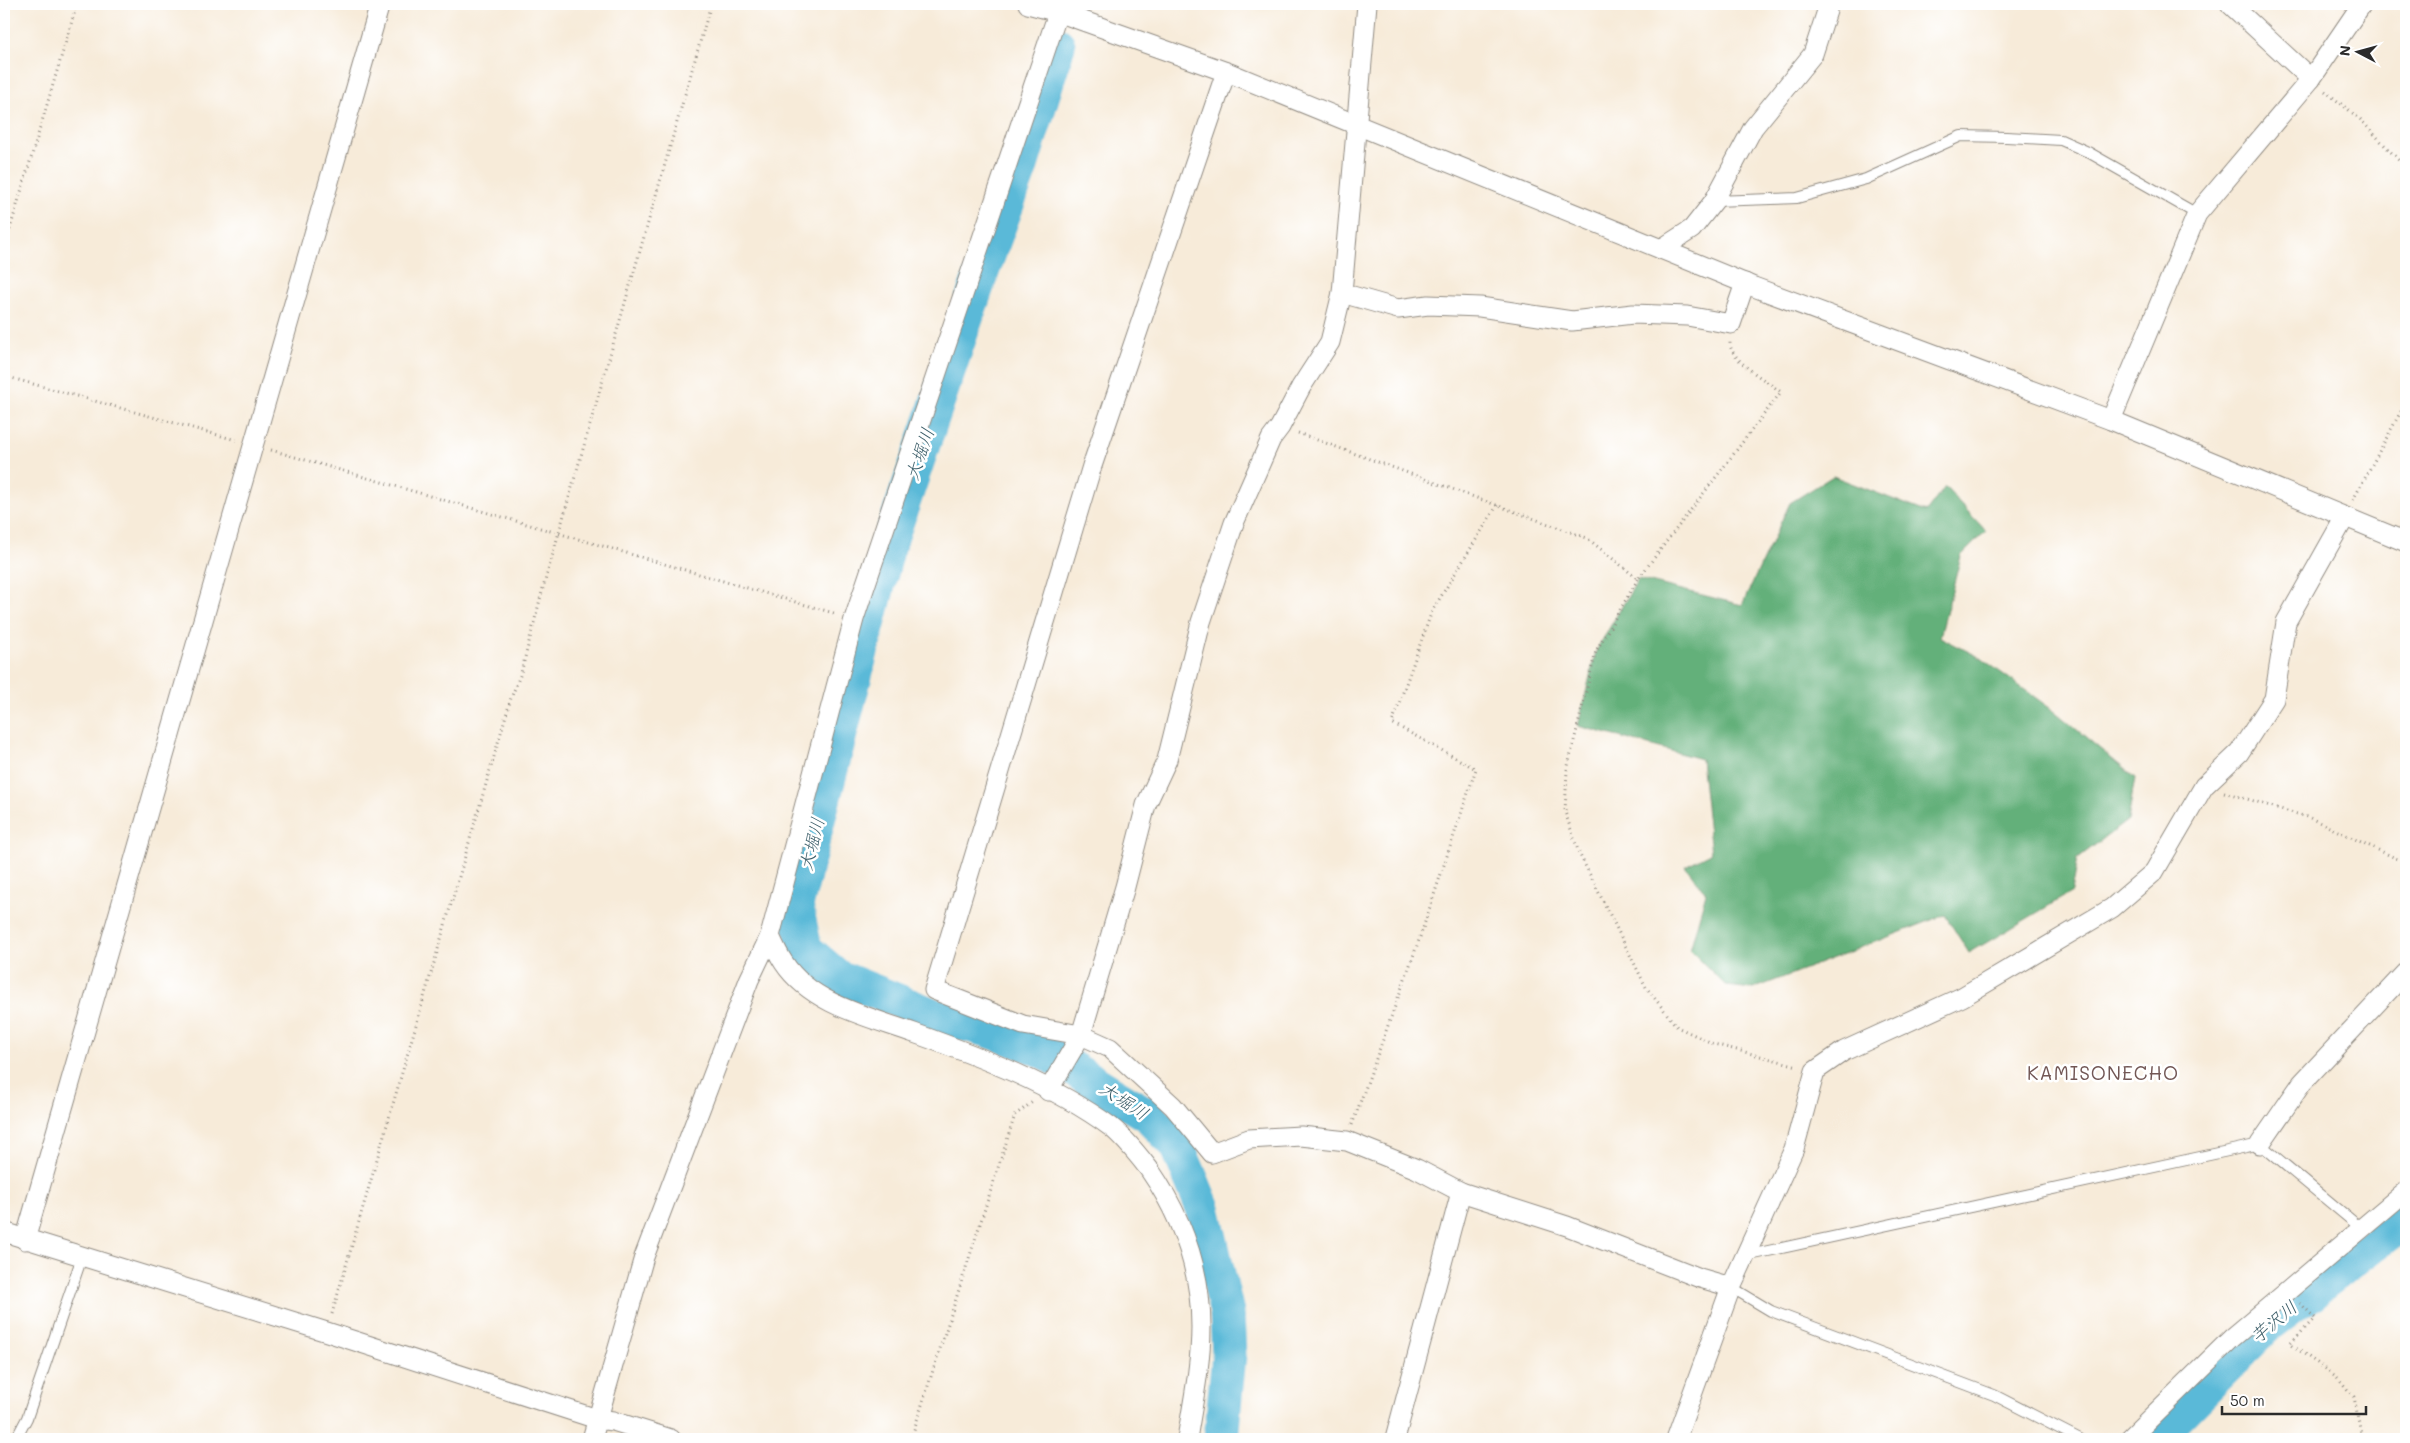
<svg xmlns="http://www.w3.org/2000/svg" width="2410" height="1443" font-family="Mali,'Klee One',sans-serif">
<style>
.forest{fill:#63b07a;stroke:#476e52}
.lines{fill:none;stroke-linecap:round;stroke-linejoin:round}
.river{stroke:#5ab9d8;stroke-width:35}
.lane-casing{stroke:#918b82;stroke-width:12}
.street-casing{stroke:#918b82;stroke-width:21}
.path{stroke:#918b82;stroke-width:3;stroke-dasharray:1 4;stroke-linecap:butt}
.lane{stroke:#fff;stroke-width:10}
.street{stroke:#fff;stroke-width:19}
.labels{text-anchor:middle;stroke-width:5;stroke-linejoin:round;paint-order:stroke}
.water-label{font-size:18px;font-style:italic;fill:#3b5d68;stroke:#fff}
.quarter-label{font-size:19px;letter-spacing:1px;fill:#725755;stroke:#fff}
</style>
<rect width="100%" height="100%" fill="#fff"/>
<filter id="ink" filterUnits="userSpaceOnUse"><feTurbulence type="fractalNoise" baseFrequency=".02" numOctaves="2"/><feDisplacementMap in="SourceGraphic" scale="10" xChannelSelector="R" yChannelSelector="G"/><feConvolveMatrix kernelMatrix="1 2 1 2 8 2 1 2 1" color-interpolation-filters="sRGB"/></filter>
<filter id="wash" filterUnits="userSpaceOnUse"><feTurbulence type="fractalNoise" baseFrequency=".0096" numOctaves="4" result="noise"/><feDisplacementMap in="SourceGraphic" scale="20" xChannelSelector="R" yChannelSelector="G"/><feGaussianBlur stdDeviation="1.12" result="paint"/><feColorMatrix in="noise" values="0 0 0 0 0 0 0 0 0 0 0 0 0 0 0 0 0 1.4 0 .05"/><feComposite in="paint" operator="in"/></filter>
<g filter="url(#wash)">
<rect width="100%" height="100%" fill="#f7ebd9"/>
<path class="forest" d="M1833 476 1926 512 1945 487 1986 531 1961 556 1940 637 1981 658 2058 714 2135 778 2128 820 2078 858 2072 892 1969 953 1945 915 1753 989 1726 986 1690 950 1706 893 1685 866 1711 853 1701 759 1578 726 1596 651 1638 579 1742 605 1790 503Z"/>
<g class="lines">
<g class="river">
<path d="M1058 45 1019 172 979 280 887 550 796 906 805 949 838 977 935 1016 988 1030 1042 1050 1149 1116 1177 1145 1203 1208 1227 1313 1229 1355 1221 1439"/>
<path d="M2155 1439 2266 1327 2406 1220"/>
</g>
</g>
</g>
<g filter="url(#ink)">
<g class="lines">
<g class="lane-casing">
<g id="lane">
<path d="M1714 201 1797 198 1866 179 1961 136 2006 137 2061 140 2088 152 2197 214"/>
<path d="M1745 1256 2260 1144 2362 1229"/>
<path d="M1731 1287 1771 1311 1994 1395 2080 1439"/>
<path d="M16 1439 27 1418 82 1257"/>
</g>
</g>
<g class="street-casing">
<g id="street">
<path d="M1028 4 1058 12 1232 74 1754 287 2111 420 2406 542"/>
<path d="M2230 4 2311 79"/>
<path d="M1226 72 1092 466 934 990 1023 1025 1081 1035 1110 1048 1173 1106 1212 1153 1249 1139 1301 1136 1347 1141 1417 1169 1461 1192 1567 1226 1700 1278 1731 1287"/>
<path d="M1661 249 1692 229 1714 201 1753 128 1813 54 1827 11V4"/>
<path d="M1342 293 1398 309 1428 305 1480 307 1572 321 1633 314 1687 316 1731 324 1745 283"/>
<path d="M2111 420 2197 214 2311 79 2362 4"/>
<path d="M770 936C774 945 778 954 784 963 812 1005 870 1017 914 1033 981 1057 1054 1085 1111 1127 1125 1138 1138 1155 1149 1169 1182 1217 1201 1268 1201 1327 1201 1364 1193 1402 1187 1439"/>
<path d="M1048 1091 1081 1035 1125 887 1146 805 1167 760 1201 622 1234 523 1271 439 1280 427 1301 387 1330 342 1342 293 1367 4"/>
<path d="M2260 1144 2302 1083 2406 972"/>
<path d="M4 1232 327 1332 597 1419 613 1421 671 1439"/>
<path d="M25 1240 380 4"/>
<path d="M592 1439 644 1257 749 980 770 936 854 619 1061 4"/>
<path d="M1395 1439 1461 1192"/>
<path d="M1676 1439 1731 1287 1794 1149 1815 1071 1844 1051 1962 997 2112 908 2154 872 2204 786 2239 753 2274 699 2286 622 2345 517"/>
<path d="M2129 1439 2232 1338 2406 1191"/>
</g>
</g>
<g class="path">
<path d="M2325 91 2360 119 2406 168"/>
<path d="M4 249 77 4"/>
<path d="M4 376 236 440"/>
<path d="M1298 433 1587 538 1638 579 1781 392C1767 381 1729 360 1730 342"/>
<path d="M271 450 837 614"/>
<path d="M2353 500 2406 402"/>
<path d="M1638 579 1596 651 1567 770 1565 812 1579 853 1646 987 1677 1027 1714 1044 1798 1066"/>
<path d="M2224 792 2310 818 2406 863"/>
<path d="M1352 1125 1419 940 1476 769 1392 723 1432 611 1498 504"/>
<path d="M2300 1303 2315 1318 2290 1344 2337 1377 2354 1397 2362 1439"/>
<path d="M332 1314 511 698 521 673 543 588 711 4"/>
<path d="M911 1439 1015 1115 1034 1101"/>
</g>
<use href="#lane" class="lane"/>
<use href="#street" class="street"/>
</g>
</g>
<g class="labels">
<g class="water-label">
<text transform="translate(920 454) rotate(-71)" y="6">大堀川</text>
<text transform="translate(812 844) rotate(-76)" y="6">大堀川</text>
<text transform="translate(1124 1101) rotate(33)" y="6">大堀川</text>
<text transform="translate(2274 1322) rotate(-40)" y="6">芋沢川</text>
</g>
<g class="quarter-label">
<text x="2103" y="1080">KAMISONECHO</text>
</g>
</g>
<rect width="2410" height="1443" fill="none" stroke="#fff" stroke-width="20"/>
<g transform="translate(2358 52) rotate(276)" stroke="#ffffff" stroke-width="4" paint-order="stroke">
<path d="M0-4L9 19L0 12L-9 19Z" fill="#2b2b2b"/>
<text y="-8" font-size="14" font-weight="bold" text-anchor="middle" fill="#2b2b2b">N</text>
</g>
<path d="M2222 1406v8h144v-8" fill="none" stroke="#2b2b2b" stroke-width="2.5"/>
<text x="2230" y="1406" font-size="15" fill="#2b2b2b" stroke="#ffffff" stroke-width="4" paint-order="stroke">50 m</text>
</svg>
